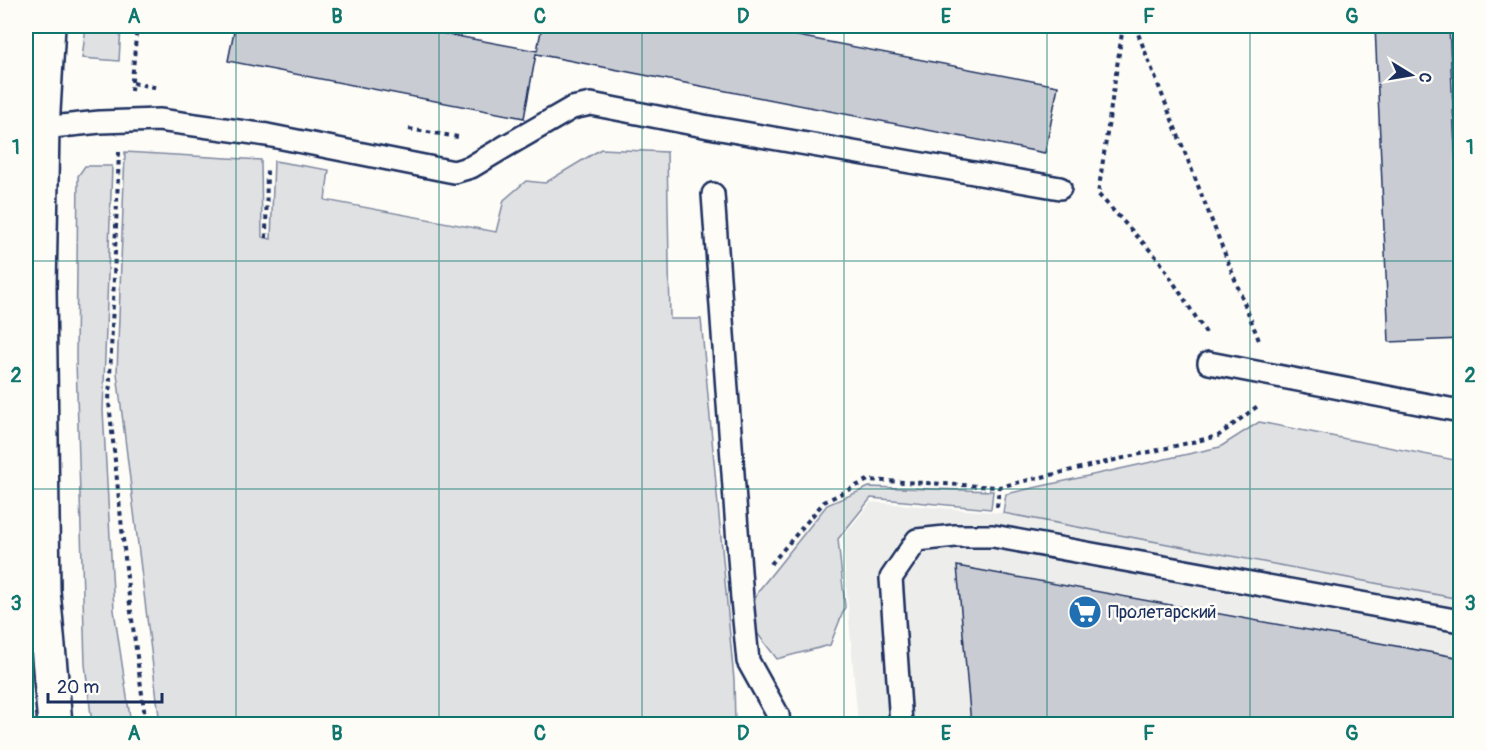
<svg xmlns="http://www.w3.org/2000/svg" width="1486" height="750" font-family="Pangolin,sans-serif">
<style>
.built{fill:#edeeec}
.green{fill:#e0e1e3;stroke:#7e88a0;stroke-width:1.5}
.building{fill:#c9ccd3;stroke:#1b2f5e;stroke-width:1.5}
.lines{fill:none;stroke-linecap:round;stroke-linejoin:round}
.service-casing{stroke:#1b2f5e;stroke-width:26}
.tertiary-casing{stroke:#1b2f5e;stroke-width:38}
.primary-casing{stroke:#1b2f5e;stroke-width:38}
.path{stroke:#1b2f5e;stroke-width:4;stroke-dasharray:4.5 4.5;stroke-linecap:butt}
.service{stroke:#fdfcf7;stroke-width:21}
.tertiary{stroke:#fdfcf7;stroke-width:33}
.primary{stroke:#fdfcf7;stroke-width:33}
.grid{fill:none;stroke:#0f766e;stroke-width:1.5;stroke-opacity:0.55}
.labels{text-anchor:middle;stroke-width:5;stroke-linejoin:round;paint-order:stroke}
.poi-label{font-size:18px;fill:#1b2f5e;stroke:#fdfcf7;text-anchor:start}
.neatline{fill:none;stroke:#0f766e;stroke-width:2}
.grid-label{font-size:20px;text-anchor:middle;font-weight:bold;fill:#0f766e}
</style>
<rect width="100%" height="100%" fill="#fdfcf7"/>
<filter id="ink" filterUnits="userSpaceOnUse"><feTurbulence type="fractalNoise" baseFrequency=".0167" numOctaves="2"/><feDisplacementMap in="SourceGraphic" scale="12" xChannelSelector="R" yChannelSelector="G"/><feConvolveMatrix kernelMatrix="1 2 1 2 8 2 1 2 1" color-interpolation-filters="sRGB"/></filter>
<g filter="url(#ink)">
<path class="built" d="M871 502 1003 513 1460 599V724H858L842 538Z"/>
<g class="green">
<path d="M86 26H121L119 61 82 58Z"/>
<path d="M601 149 667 152 670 319H701L734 680 735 724H160L117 373 125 152 261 160 262 237 271 239 274 161 329 170 325 200 496 232 504 200 526 181 545 183Z"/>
<path d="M85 166H112L103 410 114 610 131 724H92L85 664 76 359 78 176Z"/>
<path d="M1259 422 1460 461V599L1003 513 1006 494 1220 447Z"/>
<path d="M869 487 993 491 991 509 871 498 838 539 845 607 830 645 777 659 757 633 751 608 759 590 827 505Z"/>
</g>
<g class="building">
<path d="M235 26H403L537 51 542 26H746L1058 86 1045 153 536 54 524 118 228 61Z"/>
<path d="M1375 26H1449L1461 268V339L1389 342Z"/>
<path d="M957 566 1461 658V724H971Z"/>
</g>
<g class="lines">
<g class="service-casing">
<g id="service">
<path d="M42 128 100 122 159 120 267 135 454 172 471 167 506 146 572 108 591 104 709 127 1060 188"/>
<path d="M713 194 742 599 748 661 778 715 779 724"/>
<path d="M1209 363 1460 411"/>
<path d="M901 724 891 578 917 540 955 536H993L1460 621"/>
</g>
</g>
<g class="tertiary-casing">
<path id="tertiary" d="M42 128 48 26"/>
</g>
<g class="primary-casing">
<path id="primary" d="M26 127 42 128 39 288 43 591 55 724"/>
</g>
<g class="path">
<path d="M1123 26 1098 194 1159 260 1206 333"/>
<path d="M1135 26 1260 343"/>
<path d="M133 83 159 88"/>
<path d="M131 91 137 26"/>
<path d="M1453 99H1460"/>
<path d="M409 129 458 137"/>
<path d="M119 152 109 402 129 597 146 724"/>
<path d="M1457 201H1460"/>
<path d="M266 238 267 166"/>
<path d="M997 507 999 487"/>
<path d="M771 564 824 502 868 480 999 487 1218 436 1259 405"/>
</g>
<use href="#service" class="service"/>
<use href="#tertiary" class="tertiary"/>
<use href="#primary" class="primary"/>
</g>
</g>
<path class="grid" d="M236 26V724M439 26V724M642 26V724M844 26V724M1047 26V724M1250 26V724M26 261H1460M26 489H1460"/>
<defs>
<g id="supermarket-disc" transform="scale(1.725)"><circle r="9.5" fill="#1f6fb2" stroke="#fdfcf7"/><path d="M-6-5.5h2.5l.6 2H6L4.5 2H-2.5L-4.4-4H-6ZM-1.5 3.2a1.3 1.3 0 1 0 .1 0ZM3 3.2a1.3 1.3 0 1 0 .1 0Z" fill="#fff"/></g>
</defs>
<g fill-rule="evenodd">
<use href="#supermarket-disc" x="1085" y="612"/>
</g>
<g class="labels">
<g class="poi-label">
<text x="1108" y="618">Пролетарский</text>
</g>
</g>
<rect width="1486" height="750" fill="none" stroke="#fdfcf7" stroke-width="66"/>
<g transform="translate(1411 75) rotate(101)" stroke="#fdfcf7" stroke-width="4.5" paint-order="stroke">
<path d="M0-4.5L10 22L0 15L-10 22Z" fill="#1b2f5e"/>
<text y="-9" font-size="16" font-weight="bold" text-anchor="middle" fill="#1b2f5e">С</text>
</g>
<path d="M48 693v9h114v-9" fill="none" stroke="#1b2f5e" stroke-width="3"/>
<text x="57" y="693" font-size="18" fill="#1b2f5e" stroke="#fdfcf7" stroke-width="4.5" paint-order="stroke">20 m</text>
<rect x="33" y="33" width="1420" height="684" class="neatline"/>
<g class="grid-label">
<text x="134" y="23">A</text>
<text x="337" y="23">B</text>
<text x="540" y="23">C</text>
<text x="743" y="23">D</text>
<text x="946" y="23">E</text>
<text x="1149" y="23">F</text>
<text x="1352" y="23">G</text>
<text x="16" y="154">1</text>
<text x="1470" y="154">1</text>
<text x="16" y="382">2</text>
<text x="1470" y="382">2</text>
<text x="16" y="610">3</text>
<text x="1470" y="610">3</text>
<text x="134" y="740">A</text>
<text x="337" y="740">B</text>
<text x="540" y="740">C</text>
<text x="743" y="740">D</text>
<text x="946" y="740">E</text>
<text x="1149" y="740">F</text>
<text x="1352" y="740">G</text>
</g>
</svg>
